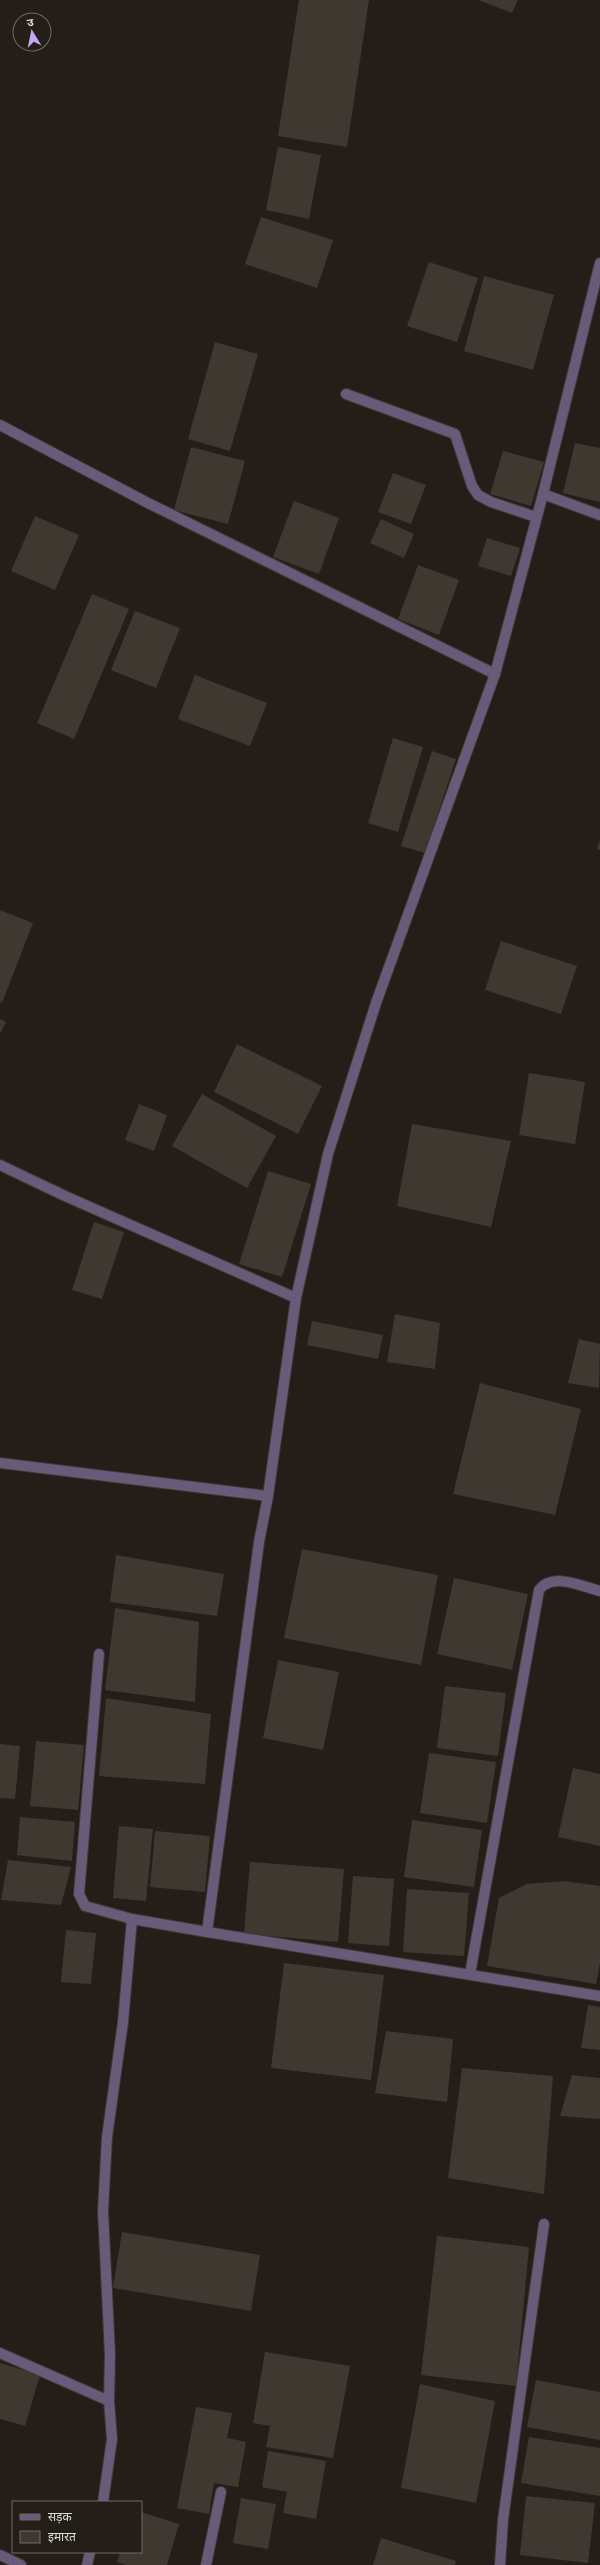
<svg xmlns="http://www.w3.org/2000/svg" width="600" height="2565" font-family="'Varela Round','Noto Sans Devanagari',sans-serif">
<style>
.building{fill:#3e3831}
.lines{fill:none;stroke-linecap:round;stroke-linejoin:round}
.street-casing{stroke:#3e3933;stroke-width:12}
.street{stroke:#675b7a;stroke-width:10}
</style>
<rect width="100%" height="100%" fill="#241e18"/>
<g class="building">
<path d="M299 0H369L347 147 278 136Z"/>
<path d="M478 0H518L512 13Z"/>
<path d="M278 147 321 155 309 219 266 210Z"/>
<path d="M261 217 333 240 317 288 245 264Z"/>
<path d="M429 262 478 278 457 342 407 326Z"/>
<path d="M484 276 554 295 533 370 464 351Z"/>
<path d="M215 342 258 354 230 451 188 439Z"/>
<path d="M575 443 600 448V502L563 493Z"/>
<path d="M191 447 245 461 228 524 174 510Z"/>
<path d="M503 451 544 462 531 506 490 494Z"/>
<path d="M393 473 426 485 411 524 378 512Z"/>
<path d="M294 501 339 518 319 574 273 557Z"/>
<path d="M35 516 79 535 55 590 11 571Z"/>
<path d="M381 519 414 534 404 558 370 543Z"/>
<path d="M487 538 520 548 511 576 478 566Z"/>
<path d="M418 565 459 580 439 635 398 619Z"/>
<path d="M92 594 129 609 74 739 37 723Z"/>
<path d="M135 611 180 628 156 688 111 670Z"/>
<path d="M195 675 267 703 250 746 178 719Z"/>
<path d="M393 738 423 747 398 832 368 823Z"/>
<path d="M432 751 456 759 425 853 401 846Z"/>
<path d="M600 840V850L597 849Z"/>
<path d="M0 910 33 923 2 1003 0 1002Z"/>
<path d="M501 941 577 966 561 1014 485 990Z"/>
<path d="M0 1019 6 1022 0 1034Z"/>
<path d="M237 1044 322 1086 298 1134 214 1092Z"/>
<path d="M529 1073 585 1082 575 1144 519 1135Z"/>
<path d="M202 1094 276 1136 247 1188 172 1146Z"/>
<path d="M139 1104 167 1115 154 1151 125 1140Z"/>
<path d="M412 1124 511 1141 491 1227 397 1206Z"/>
<path d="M268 1171 311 1184 282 1277 239 1264Z"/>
<path d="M94 1222 124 1232 102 1299 72 1290Z"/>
<path d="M395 1314 440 1323 435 1369 387 1362Z"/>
<path d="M312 1321 383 1335 378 1359 307 1345Z"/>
<path d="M579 1339 600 1344 599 1388 568 1383Z"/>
<path d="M480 1383 581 1409 555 1515 453 1494Z"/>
<path d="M302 1549 438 1575 421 1665 284 1638Z"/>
<path d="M116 1555 224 1574 217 1616 110 1602Z"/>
<path d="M454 1578 528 1594 512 1670 437 1654Z"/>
<path d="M115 1608 199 1622 195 1702 105 1690Z"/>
<path d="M278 1660 339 1672 323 1750 263 1738Z"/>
<path d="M445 1686 506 1693 498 1756 437 1748Z"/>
<path d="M106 1698 211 1714 205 1784 99 1776Z"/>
<path d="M36 1741 84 1745 78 1810 30 1806Z"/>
<path d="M0 1744 20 1746 15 1799 0 1798Z"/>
<path d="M429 1753 496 1762 487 1823 420 1813Z"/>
<path d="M573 1768 600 1774V1846L558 1837Z"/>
<path d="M20 1817 75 1822 72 1861 17 1855Z"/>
<path d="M412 1820 482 1830 474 1887 404 1877Z"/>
<path d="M119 1826 153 1829 146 1901 113 1898Z"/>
<path d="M155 1831 210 1836 205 1892 150 1887Z"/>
<path d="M8 1860 71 1867 61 1905 1 1900Z"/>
<path d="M250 1862 344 1869 338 1942 244 1934Z"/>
<path d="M353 1876 394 1879 389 1946 348 1943Z"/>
<path d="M564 1881 600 1886V1963L596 1984 487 1966 499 1898 527 1884Z"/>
<path d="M407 1889 469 1893 464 1956 403 1952Z"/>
<path d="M66 1930 96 1933 91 1984 61 1982Z"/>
<path d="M284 1963 384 1975 371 2080 271 2068Z"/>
<path d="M588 2005 600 2007V2050L581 2048Z"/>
<path d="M386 2031 453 2039 447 2102 375 2093Z"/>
<path d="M462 2068 553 2076 544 2194 448 2178Z"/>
<path d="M572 2075 600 2078V2119L560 2116Z"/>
<path d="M122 2232 260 2255 251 2311 113 2288Z"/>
<path d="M437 2236 529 2247 516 2386 421 2375Z"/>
<path d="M265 2352 350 2366 333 2458 266 2447 270 2426 253 2423Z"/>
<path d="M0 2363 40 2375 25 2426 0 2419Z"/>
<path d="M536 2380 600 2392V2440L527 2427Z"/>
<path d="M420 2384 495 2401 476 2503 401 2488Z"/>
<path d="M196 2407 232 2413 227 2438 246 2442 238 2487 214 2483 209 2514 177 2508Z"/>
<path d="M529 2437 600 2448V2496L521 2483Z"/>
<path d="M268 2451 326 2461 316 2519 283 2513 287 2492 262 2487Z"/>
<path d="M526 2496 595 2503 588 2563 520 2555Z"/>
<path d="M241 2498 276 2504 268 2549 233 2543Z"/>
<path d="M141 2512 179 2524 167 2565H126L117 2562 120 2552H141Z"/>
<path d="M381 2538 456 2561 455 2565H373Z"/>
</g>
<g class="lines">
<g class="street-casing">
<g id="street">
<path d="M346 394 455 434 472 486 478 495 491 502 536 517"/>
<path d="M0 425 148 503 495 674"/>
<path d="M543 494 600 515"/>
<path d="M0 1165 65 1196 296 1298"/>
<path d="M0 1463 268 1496"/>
<path d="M99 1654 79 1894 85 1906 132 1919"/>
<path d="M207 1932 600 1996"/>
<path d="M470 1974 539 1590C553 1572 581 1586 600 1591"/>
<path d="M0 2353 109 2401"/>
<path d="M103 2502 112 2439 109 2401 110 2355 103 2211 107 2137 123 2022 132 1919 207 1932 259 1542 268 1496 296 1298 328 1154 376 1003 495 674 543 494 600 263"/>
<path d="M0 2555 21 2565"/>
<path d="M87 2565 90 2552"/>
<path d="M206 2565 221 2492"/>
<path d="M500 2565 503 2520 544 2224"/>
</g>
</g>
<use href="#street" class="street"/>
</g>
<rect x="12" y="2501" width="130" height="52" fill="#241e18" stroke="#6f6a65"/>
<rect x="20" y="2514" width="20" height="6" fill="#675b7a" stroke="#6f6a65"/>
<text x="48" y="2521" font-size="12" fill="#e0dcd8">सड़क</text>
<rect x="20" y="2531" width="20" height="12" fill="#3e3831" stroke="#6f6a65"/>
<text x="48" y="2541" font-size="12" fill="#e0dcd8">इमारत</text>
<g transform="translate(32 32) rotate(350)"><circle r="19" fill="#241e18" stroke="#6f6a65"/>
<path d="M0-3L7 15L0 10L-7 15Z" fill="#c4a7f1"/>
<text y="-6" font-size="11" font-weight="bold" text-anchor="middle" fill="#e0dcd8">उ</text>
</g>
</svg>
